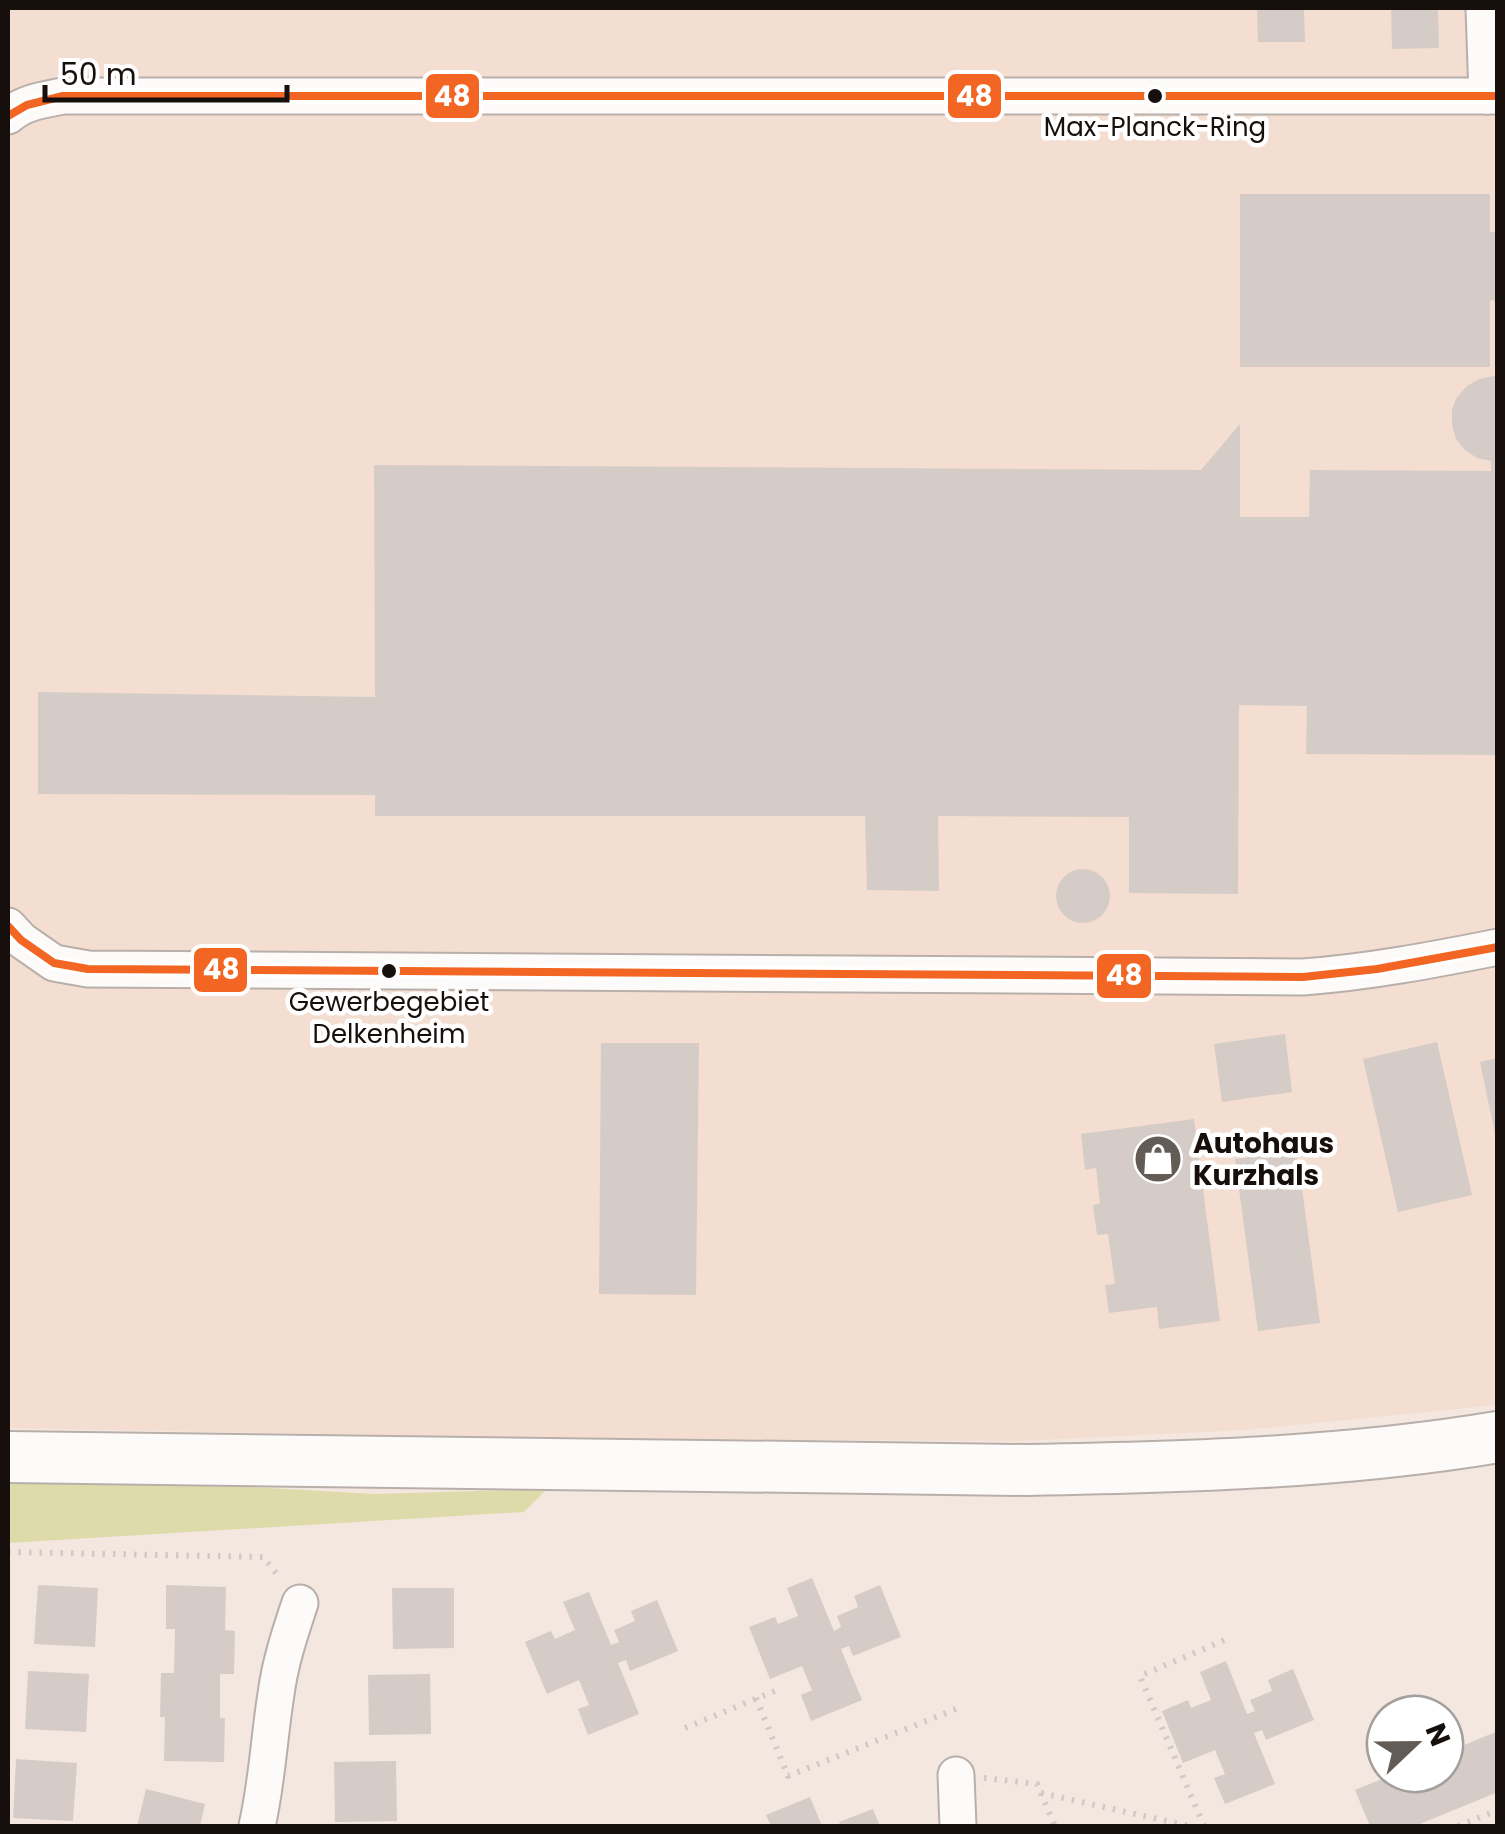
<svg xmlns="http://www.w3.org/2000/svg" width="1505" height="1834" font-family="Poppins,sans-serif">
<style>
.built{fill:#f3ded1}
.green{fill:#dddbaa}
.building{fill:#d5ccc7}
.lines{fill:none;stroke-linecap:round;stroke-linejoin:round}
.street-casing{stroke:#b9afaa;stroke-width:39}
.secondary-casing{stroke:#b9afaa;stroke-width:54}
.path{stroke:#cecac8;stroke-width:6;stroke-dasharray:2.5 8;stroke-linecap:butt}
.street{stroke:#fdfbfa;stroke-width:35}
.secondary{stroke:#fdfbfa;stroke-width:50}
.bus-1-casing{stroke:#fff;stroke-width:15}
.bus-1{stroke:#f26522;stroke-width:8}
.bus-dot{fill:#160f0b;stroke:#fff;stroke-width:4}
.labels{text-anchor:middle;stroke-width:9;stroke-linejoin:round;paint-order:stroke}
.bus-label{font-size:26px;fill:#160f0b;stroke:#fff}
.poi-label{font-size:28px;font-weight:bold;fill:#160f0b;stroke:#fff;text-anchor:start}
.line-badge{stroke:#fff;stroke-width:4}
.badge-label{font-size:28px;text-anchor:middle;font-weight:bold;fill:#fff}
</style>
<rect width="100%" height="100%" fill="#f3e7e0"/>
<path class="built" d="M8 8H1497V1405L1244 1430 1020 1441 524 1438 8 1428Z"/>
<path class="green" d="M8 1477 103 1479 375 1494 547 1489 524 1512 8 1543Z"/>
<g class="building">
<path d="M1257 8H1304L1305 42H1258Z"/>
<path d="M1391 8H1438L1439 48 1392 49Z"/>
<path d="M1240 194H1490V232H1498V301L1490 300V367H1240Z"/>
<path d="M1493 376 1498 377V755L1306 754 1307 706 1239 705 1238 894 1129 893V817L938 816 939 891 867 890 865 816H375V795L38 794V692L375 697 374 465 1201 470 1240 424V517H1309L1310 470 1491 471V461L1477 458 1465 450 1456 439 1452 425V410L1457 397 1467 386 1479 379Z"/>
<circle cx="1083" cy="896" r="27"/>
<path d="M1285 1034 1292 1092 1222 1102 1214 1044Z"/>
<path d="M1437 1042 1472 1195 1398 1212 1363 1059Z"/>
<path d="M601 1043H699L696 1295 599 1294Z"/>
<path d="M1498 1058V1139H1496L1480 1062Z"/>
<path d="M1194 1119 1220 1321 1159 1329 1157 1307 1109 1313 1105 1285 1115 1284 1108 1234 1097 1235 1093 1205 1100 1204 1096 1168 1085 1170 1081 1134Z"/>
<path d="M1297 1151 1320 1323 1258 1331 1235 1159Z"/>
<path d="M812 1578 834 1631 841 1627 837 1616 858 1607 854 1596 880 1585 901 1637 853 1656 849 1646 841 1649 862 1700 811 1721 801 1695 812 1690 802 1666 770 1679 749 1627 775 1617 778 1624 798 1616 787 1588Z"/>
<path d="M38 1585 98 1588 95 1647 34 1644Z"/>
<path d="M166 1585 226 1587 225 1630 235 1631 234 1674H220V1718H225L224 1762 164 1761 165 1717H160L161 1673H174L175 1629H166Z"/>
<path d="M392 1588H454V1648L393 1649Z"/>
<path d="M589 1592 611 1645 619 1642 614 1630 635 1621 631 1611 657 1600 678 1651 630 1671 626 1660 618 1663 639 1714 588 1735 578 1709 589 1705 579 1680 547 1694 525 1642 551 1631 555 1639 575 1630 563 1602Z"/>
<path d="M1226 1661 1247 1714 1255 1711 1250 1700 1272 1691 1268 1680 1293 1669 1314 1720 1266 1740 1262 1730 1254 1733 1275 1784 1225 1804 1214 1778 1225 1774 1215 1750 1183 1763 1162 1711 1188 1700 1191 1708 1211 1700 1200 1672Z"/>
<path d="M28 1671 89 1674 86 1732 25 1729Z"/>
<path d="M430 1674 431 1734 369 1735 368 1675Z"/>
<path d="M1498 1731V1792L1415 1826H1370L1355 1790 1394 1774H1445V1753Z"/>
<path d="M16 1759 77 1763 73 1821 13 1818Z"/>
<path d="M396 1761 397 1821 335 1822 334 1762Z"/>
<path d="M146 1789 205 1804 200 1826H137Z"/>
<path d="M810 1797 822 1826H771L766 1815Z"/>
<path d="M873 1809 880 1826H841L839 1822Z"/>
</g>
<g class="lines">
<g class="street-casing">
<g id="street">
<path d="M1484 8 1487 96"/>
<path d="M8 116C24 102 43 100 63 96H1498"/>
<path d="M8 926 21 940 54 963 88 969 1303 977C1369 972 1433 960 1498 947"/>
<path d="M956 1775 958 1826"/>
<path d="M257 1826C267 1783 269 1738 276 1694 280 1663 290 1633 300 1603"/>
</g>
</g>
<g class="secondary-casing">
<path id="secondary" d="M8 1457 1027 1470C1184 1467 1342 1463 1498 1437"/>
</g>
<g class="path">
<path d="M8 1552 263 1557 281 1579"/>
<path d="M756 1698 788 1776 956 1709"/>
<path d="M685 1728 782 1688"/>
<path d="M984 1778 1037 1784 1055 1826"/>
<path d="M1041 1793 1189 1826"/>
<path d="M1204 1826 1140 1676 1227 1639"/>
<path d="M1458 1826 1498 1810"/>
</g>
<use href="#street" class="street"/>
<use href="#secondary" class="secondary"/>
<g class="bus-1-casing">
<g id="bus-1">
<path d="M8 116 27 105 63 96H1498"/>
<path d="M8 926 21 940 54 963 88 969 1303 977 1377 969 1498 947"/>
</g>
</g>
<use href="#bus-1" class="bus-1"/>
</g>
<defs>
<g id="shop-disc" transform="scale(2.5)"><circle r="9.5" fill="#635b56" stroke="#fff"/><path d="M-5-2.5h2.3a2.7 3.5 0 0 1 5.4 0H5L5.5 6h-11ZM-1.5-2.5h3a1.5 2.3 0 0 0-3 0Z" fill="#fff"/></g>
</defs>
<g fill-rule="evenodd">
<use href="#shop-disc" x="1158" y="1159"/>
</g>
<g class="bus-dot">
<circle cx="1155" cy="96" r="9"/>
<circle cx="389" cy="971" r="9"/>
</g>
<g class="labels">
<g class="bus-label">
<text x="1155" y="136">Max-Planck-Ring</text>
<text x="389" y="1011">Gewerbegebiet<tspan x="389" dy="32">Delkenheim</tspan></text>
</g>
<g class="poi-label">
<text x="1193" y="1153">Autohaus<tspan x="1193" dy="32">Kurzhals</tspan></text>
</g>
</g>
<g class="line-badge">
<rect x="424" y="72" width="57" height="48" rx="10" fill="#f26522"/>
<rect x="946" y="72" width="57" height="48" rx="10" fill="#f26522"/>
<rect x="192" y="946" width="57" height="48" rx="10" fill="#f26522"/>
<rect x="1095" y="952" width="58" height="48" rx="10" fill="#f26522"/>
</g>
<g class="badge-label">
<text x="452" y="106">48</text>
<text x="974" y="106">48</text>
<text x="221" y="979">48</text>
<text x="1124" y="985">48</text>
</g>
<rect width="1505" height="1834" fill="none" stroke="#160f0b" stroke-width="20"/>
<g transform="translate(1415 1744) rotate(68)"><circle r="48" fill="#ffffff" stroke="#a29f9d" stroke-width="2.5"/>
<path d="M0-8L18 38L0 25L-18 38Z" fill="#635b56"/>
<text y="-15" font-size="28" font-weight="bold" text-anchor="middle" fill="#160f0b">N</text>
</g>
<path d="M45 85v15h242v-15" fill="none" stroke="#160f0b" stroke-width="5"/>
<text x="60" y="85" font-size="30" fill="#160f0b" stroke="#ffffff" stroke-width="8" paint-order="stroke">50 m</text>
</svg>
